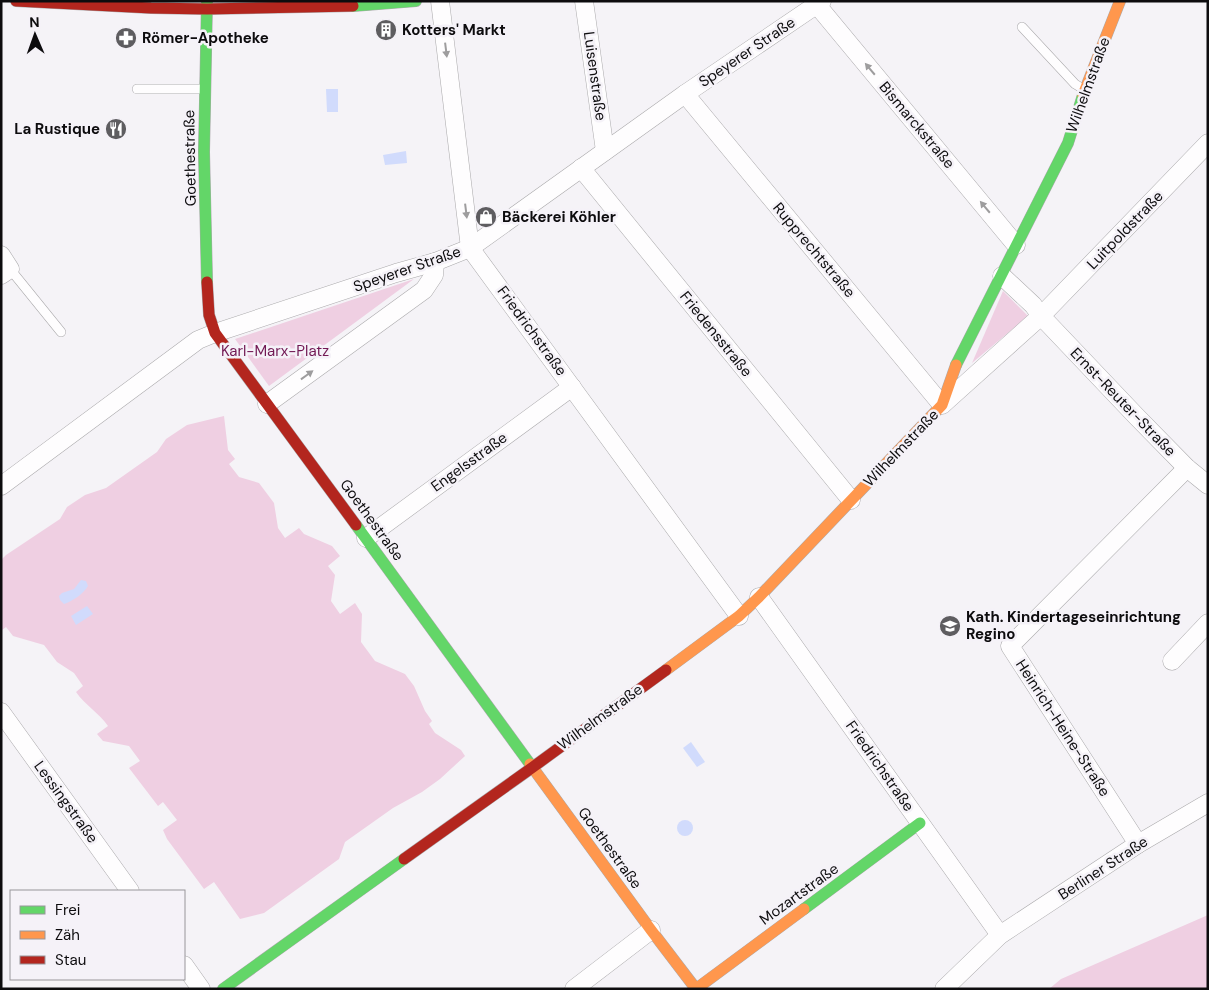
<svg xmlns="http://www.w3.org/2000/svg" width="1209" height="990" font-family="'DM Sans',sans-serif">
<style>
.green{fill:#efcfe2}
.water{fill:#d1dbfc}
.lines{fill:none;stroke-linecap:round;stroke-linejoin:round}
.lane-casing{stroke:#abaaac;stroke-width:10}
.street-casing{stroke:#abaaac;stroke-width:19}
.fast-casing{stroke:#abaaac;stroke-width:12}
.slow-casing{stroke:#abaaac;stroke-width:12}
.jam-casing{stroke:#abaaac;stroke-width:12}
.lane{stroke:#fefdfe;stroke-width:9}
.street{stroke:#fefdfe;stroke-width:18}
.fast{stroke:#63d668;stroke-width:11}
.slow{stroke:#ff974d;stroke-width:11}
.jam{stroke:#b3261e;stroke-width:11}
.oneway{fill:#9e9d9e}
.labels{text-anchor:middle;stroke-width:5;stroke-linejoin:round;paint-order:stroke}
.poi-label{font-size:15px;font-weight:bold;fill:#0d0c0e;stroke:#f5f2f8;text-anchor:start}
.street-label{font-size:15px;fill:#0d0c0e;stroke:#f5f2f8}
.park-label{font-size:15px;fill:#721954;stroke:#f5f2f8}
</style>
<rect width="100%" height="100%" fill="#f5f3f7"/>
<g class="green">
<path d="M414 279 269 386 235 339Z"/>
<path d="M1003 291 1028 316 972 363Z"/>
<path d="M224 416 228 450 235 459 229 464 239 477 259 483 274 503 278 528 285 538 299 528 304 534 332 546 340 556 328 566 335 575 331 601 340 614 355 603 362 614 361 642 375 661 405 674 414 686 425 711 432 721 429 724 435 733 461 750 465 756 440 779 422 792 393 808 345 842 339 859 264 913 240 919 214 882 204 889 167 839 163 830 177 820 163 802 158 806 129 768 140 761 129 746 103 741 97 734 108 726C99 713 85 705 76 692L83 686 74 673 57 662 44 645 13 636 6 627 2 630 1 628V560L6 555 60 519 67 507 85 495 106 488 157 452 166 439 187 425Z"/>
<path d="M1208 915V989H1049L1061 979Z"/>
</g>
<g class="water">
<path d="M326 89H338V112H327Z"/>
<path d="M406 151 407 163 385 165 383 155Z"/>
<path d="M81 580 86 581 88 586C83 594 73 601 64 604L60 600 59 596 62 593 74 589Z"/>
<path d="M87 606 93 614 76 625 71 616Z"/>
<path d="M691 742 705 762 697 767 683 748Z"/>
<circle cx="685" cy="828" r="8"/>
</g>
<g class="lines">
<g class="lane-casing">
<g id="lane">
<path d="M1022 27 1075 84 1085 90"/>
<path d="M137 89H204"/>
<path d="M10 269 61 332"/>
</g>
</g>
<g class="street-casing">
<g id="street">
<path d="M440 1 470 248 739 616"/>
<path d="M584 1 605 151"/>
<path d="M817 5 1016 245"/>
<path d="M685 94 942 405 1041 316 1033 305 1002 276"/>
<path d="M1208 143 1041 316 1137 417 1187 468 1208 485"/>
<path d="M581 168 851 500"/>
<path d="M1 255 10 269 1 275"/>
<path d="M267 404 424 290 434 275 435 262"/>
<path d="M1 486 198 340 215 333 396 273 435 262 470 248 685 94 822 1"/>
<path d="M366 538 572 387"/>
<path d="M759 597 1000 935"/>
<path d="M1172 661 1208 623"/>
<path d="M1 712 130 891"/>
<path d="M1138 844 1010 646 1187 468"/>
<path d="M184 965 201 989"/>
<path d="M574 989 651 930"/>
<path d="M944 989 1000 935 1138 844 1208 803"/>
</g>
</g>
<g class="fast-casing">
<g id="fast">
<path d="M207 1 204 152 207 282"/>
<path d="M353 6 416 1"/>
<path d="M956 365 1068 143 1083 95"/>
<path d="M356 525 530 764"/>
<path d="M804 909 920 823"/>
<path d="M223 989 404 859"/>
</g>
</g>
<g class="slow-casing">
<g id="slow">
<path d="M1083 95 1120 1"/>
<path d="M666 670 739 616 759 597 942 405 956 365"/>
<path d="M530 764 651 930 696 989 804 909"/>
</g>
</g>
<g class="jam-casing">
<g id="jam">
<path d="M16 1 151 8 207 9 353 6"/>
<path d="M207 282 209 315 215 333 356 525"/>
<path d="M404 859 533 767 666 670"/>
</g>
</g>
<use href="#lane" class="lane"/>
<use href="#street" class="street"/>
<use href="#fast" class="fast"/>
<use href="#slow" class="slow"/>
<use href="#jam" class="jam"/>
</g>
<defs><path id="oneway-solid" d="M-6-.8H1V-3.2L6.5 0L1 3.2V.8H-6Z" transform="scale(1.25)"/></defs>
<g class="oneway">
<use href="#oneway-solid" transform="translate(446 50) rotate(83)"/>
<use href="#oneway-solid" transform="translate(870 69) rotate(-130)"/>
<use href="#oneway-solid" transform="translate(985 207) rotate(-130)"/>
<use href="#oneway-solid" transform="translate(466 211) rotate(83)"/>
<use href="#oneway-solid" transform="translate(307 375) rotate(-36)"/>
</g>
<defs>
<g id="building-disc" transform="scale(1.125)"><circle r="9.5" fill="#5e5d60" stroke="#f5f2f8"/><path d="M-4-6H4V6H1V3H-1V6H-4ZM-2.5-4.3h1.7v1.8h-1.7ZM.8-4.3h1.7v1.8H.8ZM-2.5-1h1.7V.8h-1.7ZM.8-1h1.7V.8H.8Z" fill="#fff"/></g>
<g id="pharmacy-disc" transform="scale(1.125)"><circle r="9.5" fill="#5e5d60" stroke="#f5f2f8"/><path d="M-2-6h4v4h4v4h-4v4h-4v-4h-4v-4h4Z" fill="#fff"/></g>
<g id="restaurant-disc" transform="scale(1.125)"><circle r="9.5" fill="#5e5d60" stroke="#f5f2f8"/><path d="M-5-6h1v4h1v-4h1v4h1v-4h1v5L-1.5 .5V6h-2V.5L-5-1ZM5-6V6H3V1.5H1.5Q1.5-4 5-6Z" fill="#fff"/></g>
<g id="shop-disc" transform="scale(1.125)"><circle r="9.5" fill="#5e5d60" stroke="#f5f2f8"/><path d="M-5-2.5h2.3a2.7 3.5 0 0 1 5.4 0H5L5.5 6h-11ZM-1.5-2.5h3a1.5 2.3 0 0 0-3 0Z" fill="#fff"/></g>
<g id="school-disc" transform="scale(1.125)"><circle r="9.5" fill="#5e5d60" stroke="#f5f2f8"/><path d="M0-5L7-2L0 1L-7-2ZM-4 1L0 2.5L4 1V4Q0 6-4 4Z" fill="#fff"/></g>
</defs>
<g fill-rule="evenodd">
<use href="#building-disc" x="386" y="30"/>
<use href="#pharmacy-disc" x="126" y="38"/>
<use href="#restaurant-disc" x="116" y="129"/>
<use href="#shop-disc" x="486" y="217"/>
<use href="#school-disc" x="950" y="626"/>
</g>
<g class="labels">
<g class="poi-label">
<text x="402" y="35">Kotters' Markt</text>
<text x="142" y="43">Römer-Apotheke</text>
<text x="100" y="134" text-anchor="end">La Rustique</text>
<text x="502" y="222">Bäckerei Köhler</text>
<text x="966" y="622">Kath. Kindertageseinrichtung<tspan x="966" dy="17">Regino</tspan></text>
</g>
<g class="street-label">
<text transform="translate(747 52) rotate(-34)" y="5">Speyerer Straße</text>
<text transform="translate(595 76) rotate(82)" y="5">Luisenstraße</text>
<text transform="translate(1088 85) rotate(-70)" y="5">Wilhelmstraße</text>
<text transform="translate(917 125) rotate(50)" y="5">Bismarckstraße</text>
<text transform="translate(190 158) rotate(-91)" y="5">Goethestraße</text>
<text transform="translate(1125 230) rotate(-46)" y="5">Luitpoldstraße</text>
<text transform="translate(814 250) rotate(50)" y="5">Rupprechtstraße</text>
<text transform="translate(407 269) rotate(-19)" y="5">Speyerer Straße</text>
<text transform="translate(532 331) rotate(54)" y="5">Friedrichstraße</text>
<text transform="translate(716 334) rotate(51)" y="5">Friedensstraße</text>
<text transform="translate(1123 402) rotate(46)" y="5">Ernst-Reuter-Straße</text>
<text transform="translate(901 448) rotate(-46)" y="5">Wilhelmstraße</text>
<text transform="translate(469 462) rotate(-36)" y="5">Engelsstraße</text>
<text transform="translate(372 520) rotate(54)" y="5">Goethestraße</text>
<text transform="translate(600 717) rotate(-36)" y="5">Wilhelmstraße</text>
<text transform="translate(1063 728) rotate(57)" y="5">Heinrich-Heine-Straße</text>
<text transform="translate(880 766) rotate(55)" y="5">Friedrichstraße</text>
<text transform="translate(66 802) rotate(54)" y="5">Lessingstraße</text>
<text transform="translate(610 848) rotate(54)" y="5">Goethestraße</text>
<text transform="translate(1103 868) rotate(-33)" y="5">Berliner Straße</text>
<text transform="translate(799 894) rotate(-36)" y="5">Mozartstraße</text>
</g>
<g class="park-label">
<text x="275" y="356">Karl-Marx-Platz</text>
</g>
</g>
<rect width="1209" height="990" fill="none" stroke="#0d0c0e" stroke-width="5"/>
<rect x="10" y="890" width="175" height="90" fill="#f5f2f8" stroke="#98969a"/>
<rect x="20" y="906" width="25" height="8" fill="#63d668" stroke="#98969a"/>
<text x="55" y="915" font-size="15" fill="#0d0c0e">Frei</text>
<rect x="20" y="931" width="25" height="8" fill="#ff974d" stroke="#98969a"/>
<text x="55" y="940" font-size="15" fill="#0d0c0e">Zäh</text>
<rect x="20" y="956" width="25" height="8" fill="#b3261e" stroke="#98969a"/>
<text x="55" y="965" font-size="15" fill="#0d0c0e">Stau</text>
<g transform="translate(35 35) rotate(358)" stroke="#f5f2f8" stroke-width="4" paint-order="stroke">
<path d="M0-4L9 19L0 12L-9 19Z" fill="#0d0c0e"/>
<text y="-8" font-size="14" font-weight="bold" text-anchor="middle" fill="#0d0c0e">N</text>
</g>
</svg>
